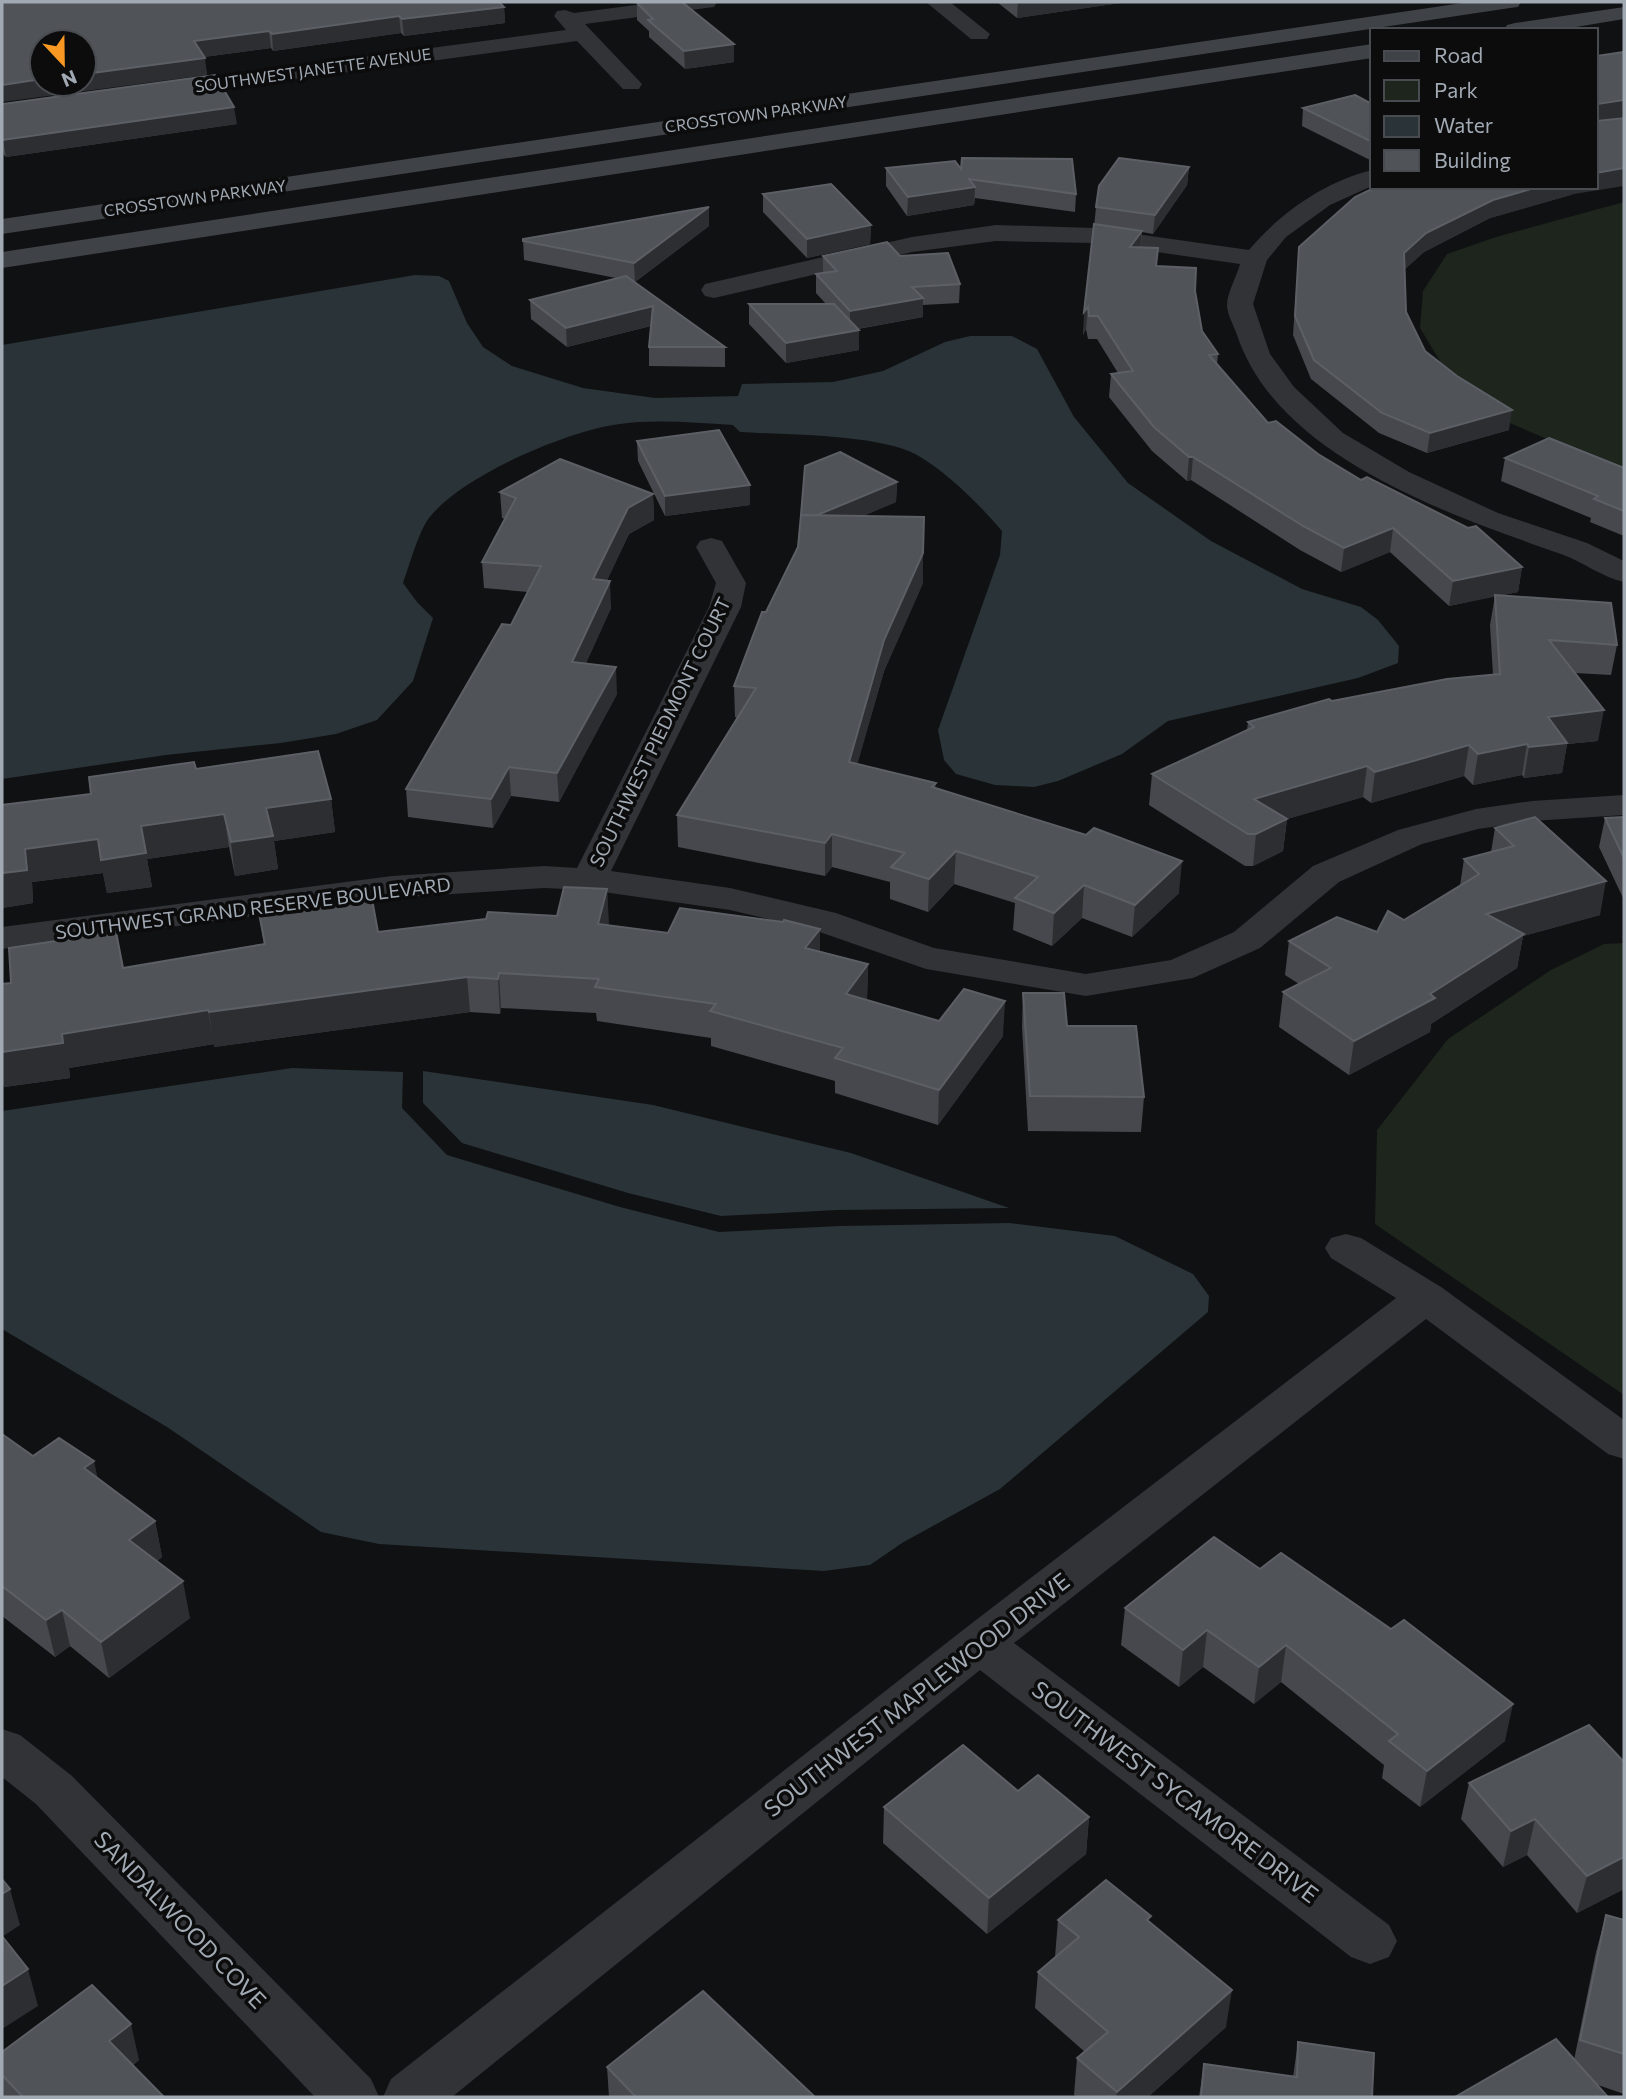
<svg xmlns="http://www.w3.org/2000/svg" width="1626" height="2099" font-family="Commissioner,sans-serif">
<style>
.green{fill:#1d251d}
.water{fill:#293338}
.lines{fill:none;stroke-linecap:round;stroke-linejoin:round}
.street{fill:#313337;fill-rule:evenodd}
.secondary{fill:#3f4247;fill-rule:evenodd}
.wall{fill:#46484d}
.shaded-wall{fill:#2c2e31}
.building{fill:#505358;stroke:#5c6066;stroke-width:2}
.labels{text-anchor:middle;stroke-width:7;stroke-linejoin:round;paint-order:stroke}
.far-street-label{font-size:16px;fill:#a1a9b3;stroke:#0c0c0d}
.street-label{font-size:19px;fill:#a1a9b3;stroke:#0c0c0d}
.near-street-label{font-size:23px;fill:#a1a9b3;stroke:#0c0c0d}
</style>
<rect width="100%" height="100%" fill="#101112"/>
<g class="green">
<path d="M1624 202V468L1563 446 1491 415 1456 388 1420 328 1423 291 1447 254 1496 237Z"/>
<path d="M1624 943V1395L1375 1224 1377 1130 1448 1039 1551 970 1604 944Z"/>
</g>
<g class="water">
<path d="M415 275 439 276 449 281 467 323 483 347 512 366 583 388 655 398 738 396 742 384 833 382 883 371 945 342 970 336H1012L1037 349 1074 417 1128 483 1211 541 1302 589 1361 607 1378 620 1399 646 1398 663 1358 678 1168 721 1122 754 1058 781 1034 787 995 785 956 774 944 760 938 730 1000 555 1002 531C980 505 947 472 917 455 878 434 787 435 740 432L733 425C695 423 657 419 620 424 569 430 461 476 429 518 418 533 410 564 403 583L417 602 433 618 413 681 377 720 336 734 281 743 166 755 2 779V345Z"/>
<path d="M292 1068 403 1072 402 1108 447 1155 620 1207 719 1232 840 1226 1009 1223 1115 1236 1193 1274 1209 1296 1208 1312 1000 1489 902 1543 870 1565 824 1571 379 1544 321 1532 167 1427 2 1329V1111Z"/>
<path d="M423 1071 653 1105 851 1153 1009 1208 837 1210 721 1216 628 1193 462 1143 423 1103Z"/>
</g>
<g class="lines">
<g class="street">
<path d="M659 2H717L714 7 706 8 585 24 642 84 639 89H623L577 41 167 97 159 95 156 90 159 85 167 83 566 30 554 16 557 11 565 10 574 13Z"/>
<path d="M926 2H950L990 34 987 39H971Z"/>
<path d="M1372 170V186L1330 205 1286 237 1267 260 1253 304 1270 354 1294 387 1343 433 1409 472 1498 513 1587 543 1624 561V582C1602 577 1583 562 1561 554 1451 515 1278 458 1237 335 1234 326 1227 314 1227 305 1227 293 1237 276 1240 264L1094 243 996 241 912 252 714 298 705 296 701 290 705 284 912 237 996 225 1094 228 1249 250C1280 213 1324 182 1372 170Z"/>
<path d="M711 538 722 541 746 583 741 607 611 871 730 888 836 913 934 948 1086 974 1171 960 1234 932 1313 866 1398 830 1476 809 1532 801 1624 795V815L1532 821 1478 829 1422 844 1339 882 1260 948 1193 978 1086 996 926 969 811 929 730 910 589 890 544 888 392 898 2 949V927L392 876 544 866 577 868 709 607 716 583 696 547 700 541Z"/>
<path d="M1346 1234 1361 1238 1441 1287 1624 1420V1459L1608 1454 1426 1319 1014 1643 1389 1925 1397 1941 1389 1957 1370 1964 1351 1957 980 1670 452 2097H383L391 2079 963 1630 1396 1298 1331 1258 1325 1248 1331 1238Z"/>
<path d="M2 1729 20 1735 72 1776 371 2079 379 2097H315L36 1804 2 1777Z"/>
</g>
<g class="secondary">
<path d="M1469 2H1521L1518 7 1510 8 2 234V219Z"/>
<path d="M1624 7V19L1558 30H1504L1507 25 1515 23Z"/>
<path d="M1372 44V58L2 268V252Z"/>
</g>
</g>
<g class="wall">
<path d="M2 2 501 4 504 7 505 23 404 36 401 33 273 51 271 48 204 57 207 75Z"/>
<path d="M997 2H1127L1017 18Z"/>
<path d="M637 3 734 62 685 69 649 37V31L637 20Z"/>
<path d="M2 104 237 124 6 157 4 155H2Z"/>
<path d="M1372 104V161L1302 126 1303 108Z"/>
<path d="M1189 167 1187 185 1153 234 1142 232 1141 247 1156 266 1195 291 1202 331 1218 354 1217 364 1268 423 1361 480 1522 567 1518 592 1498 596 1617 645 1611 675 1575 673 1598 741 1567 744 1562 773 1524 778 1522 775 1473 785 1464 776 1371 803 1363 797 1287 819 1283 851 1253 866H1245L1149 805 1152 774 1247 730 1248 722 1332 701 1493 675 1490 625 1495 596 1449 606 1390 552 1341 572 1300 550 1191 480 1187 481 1152 451 1109 397 1111 374 1118 373 1097 339H1088L1086 329 1083 335 1096 207Z"/>
<path d="M886 168 961 169 1076 194 1075 212 975 198 974 205 907 216 886 186Z"/>
<path d="M763 194 871 225 870 244 807 258 763 212Z"/>
<path d="M1574 194 1490 218 1424 252 1405 269 1406 312 1425 351 1509 430 1427 453 1379 433 1311 379 1293 335 1299 247Z"/>
<path d="M709 207V226L635 282 725 347V367L649 366V347L651 326 567 347 531 319 530 300 616 278 524 260 523 239Z"/>
<path d="M823 256H900L960 284 959 303 923 305V317L858 329 859 350 786 363 749 324V304H826L816 293V274L823 273Z"/>
<path d="M637 441 750 485V505L665 516 638 461Z"/>
<path d="M1505 458 1624 468V536L1590 522 1591 518 1501 481Z"/>
<path d="M897 482 896 502 863 516 923 583 884 671 857 764 936 783 935 788 1179 893 1132 937 1082 918 1052 946 1013 930 1015 903 954 884 928 912 890 899V882L832 867 825 876 678 847 677 815 738 718 735 717 734 686 766 612Z"/>
<path d="M500 492 653 494 654 520 629 534 607 580 611 608 586 663 617 694 559 802 511 796 493 828 408 817 406 789 511 625 528 592 484 588 482 562 505 519 502 518Z"/>
<path d="M196 769 331 799 335 832 274 841 278 869 235 876 229 847 147 859 152 887 107 893 103 873 32 882 33 903 2 908V805L91 794Z"/>
<path d="M1624 817V900L1599 847 1605 818Z"/>
<path d="M1495 828 1600 915 1523 936 1517 968 1431 1024 1430 1032 1349 1075 1279 1027 1283 992 1299 984 1285 975 1289 941 1377 932 1404 920 1460 886 1464 859 1491 852Z"/>
<path d="M607 889 608 925 668 933 820 951 868 964 867 1000 939 1021 1003 1036 938 1125 835 1093V1081L711 1046V1038L597 1021 596 1013 501 1008 500 1014 470 1012 214 1047V1044L69 1068 70 1078 4 1087 3 1079 123 968 264 945 259 913 378 932 557 916Z"/>
<path d="M1023 993 1067 1026 1144 1097 1141 1132 1028 1131 1022 1027Z"/>
<path d="M2 1434 33 1456 97 1478 155 1521 162 1557 157 1561 190 1618 109 1678 70 1646 55 1657 2 1616Z"/>
<path d="M1214 1537 1505 1741 1420 1807 1382 1778 1384 1765 1281 1682 1254 1704 1203 1667 1179 1687 1121 1645 1125 1608Z"/>
<path d="M1624 1762V1889L1577 1913 1527 1855 1503 1867 1461 1819 1469 1783Z"/>
<path d="M1018 1791 1089 1817 1086 1854 987 1934 883 1843 884 1807Z"/>
<path d="M1606 1915 1624 1920V2094L1598 2085 1574 2060 1596 1952Z"/>
<path d="M1058 1920 1150 1923 1226 2027 1148 2097H1077L1074 2095 1077 2058 1085 2052 1035 2008 1038 1972 1055 1957Z"/>
<path d="M1298 2042 1372 2097H1199L1204 2064 1293 2077Z"/>
<path d="M2 2052 139 2060 133 2065 164 2097H2Z"/>
<path d="M607 2067 815 2097H609Z"/>
</g>
<g class="shaded-wall">
<path d="M494 2H501L502 7H504L505 23 404 36 402 19Z"/>
<path d="M620 2H641L620 4Z"/>
<path d="M1018 2H1127L1017 18Z"/>
<path d="M399 16 401 33 273 51 272 34Z"/>
<path d="M269 31 271 48 196 58 194 41Z"/>
<path d="M734 44V62L685 69 684 51Z"/>
<path d="M205 58 207 75 2 102V85L42 79V84H84V74Z"/>
<path d="M1624 100V117L1596 121 1597 104Z"/>
<path d="M234 107 237 124 6 157 3 140Z"/>
<path d="M2 139 4 155H2Z"/>
<path d="M1189 167 1187 185 1153 234 1155 215Z"/>
<path d="M1624 168V186L1574 194 1490 218 1424 252 1402 272 1404 253 1426 233 1493 200 1538 187H1596V173Z"/>
<path d="M975 187 974 205 907 216 908 197Z"/>
<path d="M709 207V226L635 282 634 263Z"/>
<path d="M871 225 870 244 807 258V239Z"/>
<path d="M1142 231 1140 252 1130 247Z"/>
<path d="M923 298V317L850 330V311Z"/>
<path d="M653 306 654 325 567 347 566 328Z"/>
<path d="M1088 307 1086 329 1083 335 1084 312Z"/>
<path d="M859 330V350L786 363V343Z"/>
<path d="M1512 410 1509 430 1427 453 1430 433Z"/>
<path d="M1189 457H1193L1191 480 1187 481Z"/>
<path d="M897 482 896 502 801 542V521Z"/>
<path d="M750 485V505L665 516V496Z"/>
<path d="M653 494 654 520 629 534 595 606 593 579 628 508Z"/>
<path d="M1393 528 1390 552 1341 572 1344 548Z"/>
<path d="M923 553V583L884 671 849 794V762L884 640Z"/>
<path d="M1522 567 1518 592 1449 606 1453 581Z"/>
<path d="M610 581 611 608 574 690 572 662Z"/>
<path d="M616 667 617 694 559 802 557 773Z"/>
<path d="M1604 710 1598 741 1567 744 1562 773 1524 778 1529 747 1548 717Z"/>
<path d="M1527 744 1522 775 1473 785 1478 754Z"/>
<path d="M1469 745 1464 776 1371 803 1375 772Z"/>
<path d="M1367 766 1363 797 1287 819 1283 851 1253 866 1256 834 1254 799Z"/>
<path d="M509 767 511 796 493 828 491 799Z"/>
<path d="M331 799 335 832 274 841 278 869 235 876 231 842 266 808Z"/>
<path d="M224 814 229 847 147 859 152 887 107 893 103 873 32 882 33 903 2 908V873L25 849 141 826Z"/>
<path d="M832 834V867L825 876V843Z"/>
<path d="M956 851 954 884 928 912 929 879Z"/>
<path d="M1182 861 1179 893 1132 937 1135 905Z"/>
<path d="M1606 881 1600 915 1523 936 1517 968 1431 1024 1430 1032 1349 1075 1354 1041 1430 994 1486 914Z"/>
<path d="M1084 885 1082 918 1052 946 1054 913Z"/>
<path d="M607 889 609 923 600 958 598 924Z"/>
<path d="M820 929V964L805 948Z"/>
<path d="M868 964 867 999 846 1028V994Z"/>
<path d="M499 973 501 1008 500 1014 498 979Z"/>
<path d="M467 977 470 1012 214 1047 209 1012Z"/>
<path d="M1005 1001 1003 1036 938 1125 939 1090Z"/>
<path d="M208 1010 214 1044 69 1068 70 1078 4 1087 2 1079V1052L62 1034Z"/>
<path d="M94 1461 102 1498 84 1468Z"/>
<path d="M155 1521 162 1557 136 1576 129 1540Z"/>
<path d="M183 1581 190 1618 109 1678 101 1642Z"/>
<path d="M62 1610 70 1646 55 1657 46 1620Z"/>
<path d="M1207 1630 1203 1667 1179 1687 1183 1650Z"/>
<path d="M1286 1645 1281 1682 1254 1704 1259 1667Z"/>
<path d="M1513 1704 1505 1741 1420 1807 1427 1771Z"/>
<path d="M1089 1817 1086 1854 987 1934 989 1898Z"/>
<path d="M1535 1819 1527 1855 1503 1867 1511 1831Z"/>
<path d="M1624 1857V1889L1577 1913 1587 1876Z"/>
<path d="M10 1889 20 1925 2 1937V1894Z"/>
<path d="M28 1969 38 2006 2 2029V1986Z"/>
<path d="M1232 1990 1226 2027 1148 2097H1116L1117 2092Z"/>
<path d="M131 2024 139 2060 118 2077 109 2041Z"/>
</g>
<g class="building">
<path d="M2 2H499L504 7 402 19 399 16 272 34 269 31 194 41 205 58 84 74V42H42V79L2 85Z"/>
<path d="M647 2H682L734 44 684 51 648 20 653 19 637 3Z"/>
<path d="M1624 52V100L1597 104V121L1624 118V168L1596 173V56Z"/>
<path d="M215 75 234 107 3 140 2 138V104Z"/>
<path d="M1355 95 1372 104V142L1303 108Z"/>
<path d="M962 158 1072 159 1076 194 969 179 975 187 908 197 886 168 955 161 961 169Z"/>
<path d="M1119 158 1189 167 1155 215 1096 207 1099 186Z"/>
<path d="M831 184 871 225 807 239 763 194Z"/>
<path d="M1376 187H1538L1493 200 1426 233 1404 253 1406 312 1425 351 1457 376 1512 410 1430 433 1382 413 1314 360 1295 316 1299 247 1355 197Z"/>
<path d="M709 207 634 263 523 241V239Z"/>
<path d="M1094 224 1142 231 1130 247 1158 248 1156 266 1196 268 1195 291 1202 331 1218 354 1209 355 1268 423 1276 421 1318 454 1361 480 1367 477 1468 528 1476 526 1522 567 1453 581 1393 528 1344 548 1303 526 1193 457H1189L1154 427 1111 374 1133 371 1098 316H1089L1088 307 1084 312Z"/>
<path d="M887 242 900 256 948 253 960 284 912 287 923 298 850 311 816 274 837 271 823 256Z"/>
<path d="M626 276 725 347H649L653 306 566 328 530 300Z"/>
<path d="M749 304H834L859 330 786 343Z"/>
<path d="M719 430 750 485 665 496 637 441Z"/>
<path d="M1549 438 1624 468V511L1594 499 1598 496 1505 458Z"/>
<path d="M840 452 897 482 815 516 801 515 805 466Z"/>
<path d="M560 459 653 494 628 508 593 579 610 581 572 662 616 667 557 773 509 767 491 799 406 789 502 624 511 625 541 566 482 562 516 498 500 492Z"/>
<path d="M801 515 924 517 923 553 884 640 849 762 936 783 932 787 1086 835 1094 828 1182 861 1135 905 1084 885 1054 913 1015 898 1038 877 956 851 929 879 891 867 905 853 832 834 825 843 677 815 756 688 734 686 762 612H766L798 547Z"/>
<path d="M1495 595 1611 603 1617 645 1549 640 1604 710 1548 717 1567 743 1529 747 1527 744 1478 754 1469 745 1375 772 1367 766 1254 799 1287 819 1256 834H1248L1152 774 1254 727 1248 722 1329 699 1332 701 1447 679 1500 674Z"/>
<path d="M318 751 331 799 266 808 273 836 231 842 224 814 141 826 146 853 101 860 98 839 25 849 27 870 2 873V805L91 794 89 777 194 762 196 769Z"/>
<path d="M1535 817 1606 881 1486 914 1524 934 1430 994 1435 998 1354 1041 1283 992 1331 968 1289 941 1337 917 1377 932 1388 911 1404 920 1479 874 1464 859 1514 846 1495 828Z"/>
<path d="M1624 817V858L1605 818Z"/>
<path d="M564 887 607 889 598 924 668 933 680 908 783 922 784 920 820 929 805 948 868 964 846 994 939 1021 964 989 1005 1001 939 1090 835 1058 843 1048 710 1011 716 1004 595 987 599 979 499 973 498 979 467 977 209 1012 208 1010 62 1034 63 1043 2 1052V984L11 983 9 948 116 932 123 968 265 944 259 913 372 899 378 932 486 919 488 912 557 916Z"/>
<path d="M1023 993H1064L1067 1026H1136L1144 1097 1030 1096Z"/>
<path d="M2 1434 33 1456 59 1438 94 1461 84 1468 155 1521 129 1540 183 1581 101 1642 62 1610 46 1620 2 1586Z"/>
<path d="M1214 1537 1260 1569 1281 1553 1391 1629 1404 1620 1513 1704 1427 1771 1389 1741 1398 1734 1286 1645 1259 1667 1207 1630 1183 1650 1125 1608Z"/>
<path d="M1589 1725 1624 1762V1857L1587 1876 1535 1819 1511 1831 1469 1783Z"/>
<path d="M963 1745 1018 1791 1038 1775 1089 1817 989 1898 884 1807Z"/>
<path d="M2 1879 10 1889 2 1894Z"/>
<path d="M1106 1880 1151 1916 1147 1920 1232 1990 1117 2092 1077 2058 1108 2032 1038 1972 1079 1937 1058 1920Z"/>
<path d="M1606 1915 1624 1920V2054L1580 2040Z"/>
<path d="M2 1936 28 1969 2 1986Z"/>
<path d="M92 1985 131 2024 109 2041 164 2097H23L2 2075V2052Z"/>
<path d="M703 1991 815 2097H636L607 2067Z"/>
<path d="M1556 2039 1608 2097H1455Z"/>
<path d="M1298 2042 1374 2053 1372 2097H1201L1204 2064 1297 2077Z"/>
</g>
<g class="labels">
<g class="far-street-label">
<text transform="translate(313 70) rotate(-8)" y="6">SOUTHWEST JANETTE AVENUE</text>
<text transform="translate(756 114) rotate(-8)" y="6">CROSSTOWN PARKWAY</text>
<text transform="translate(195 198) rotate(-8)" y="6">CROSSTOWN PARKWAY</text>
</g>
<g class="street-label">
<text transform="translate(660 732) rotate(-64)" y="7">SOUTHWEST PIEDMONT COURT</text>
<text transform="translate(253 908) rotate(-7)" y="7">SOUTHWEST GRAND RESERVE BOULEVARD</text>
</g>
<g class="near-street-label">
<text transform="translate(917 1695) rotate(-38)" y="8">SOUTHWEST MAPLEWOOD DRIVE</text>
<text transform="translate(1175 1792) rotate(37)" y="8">SOUTHWEST SYCAMORE DRIVE</text>
<text transform="translate(180 1920) rotate(46)" y="8">SANDALWOOD COVE</text>
</g>
</g>
<rect width="1626" height="2099" fill="none" stroke="#a1a9b3" stroke-width="7"/>
<rect x="1370" y="28" width="228" height="161" fill="#0c0c0d" stroke="#484b4f" stroke-width="2"/>
<rect x="1384" y="51" width="35" height="10" fill="#3f4247" stroke="#484b4f" stroke-width="2"/>
<text x="1434" y="63" font-size="21" fill="#a1a9b3">Road</text>
<rect x="1384" y="80" width="35" height="21" fill="#1d251d" stroke="#484b4f" stroke-width="2"/>
<text x="1434" y="98" font-size="21" fill="#a1a9b3">Park</text>
<rect x="1384" y="116" width="35" height="21" fill="#293338" stroke="#484b4f" stroke-width="2"/>
<text x="1434" y="133" font-size="21" fill="#a1a9b3">Water</text>
<rect x="1384" y="150" width="35" height="21" fill="#505358" stroke="#484b4f" stroke-width="2"/>
<text x="1434" y="168" font-size="21" fill="#a1a9b3">Building</text>
<g transform="translate(63 63) rotate(158)"><circle r="33" fill="#0c0c0d" stroke="#484b4f" stroke-width="2"/>
<path d="M0-5L12 26L0 18L-12 26Z" fill="#f99822"/>
<text y="-10" font-size="19" font-weight="bold" text-anchor="middle" fill="#a1a9b3">N</text>
</g>
</svg>
